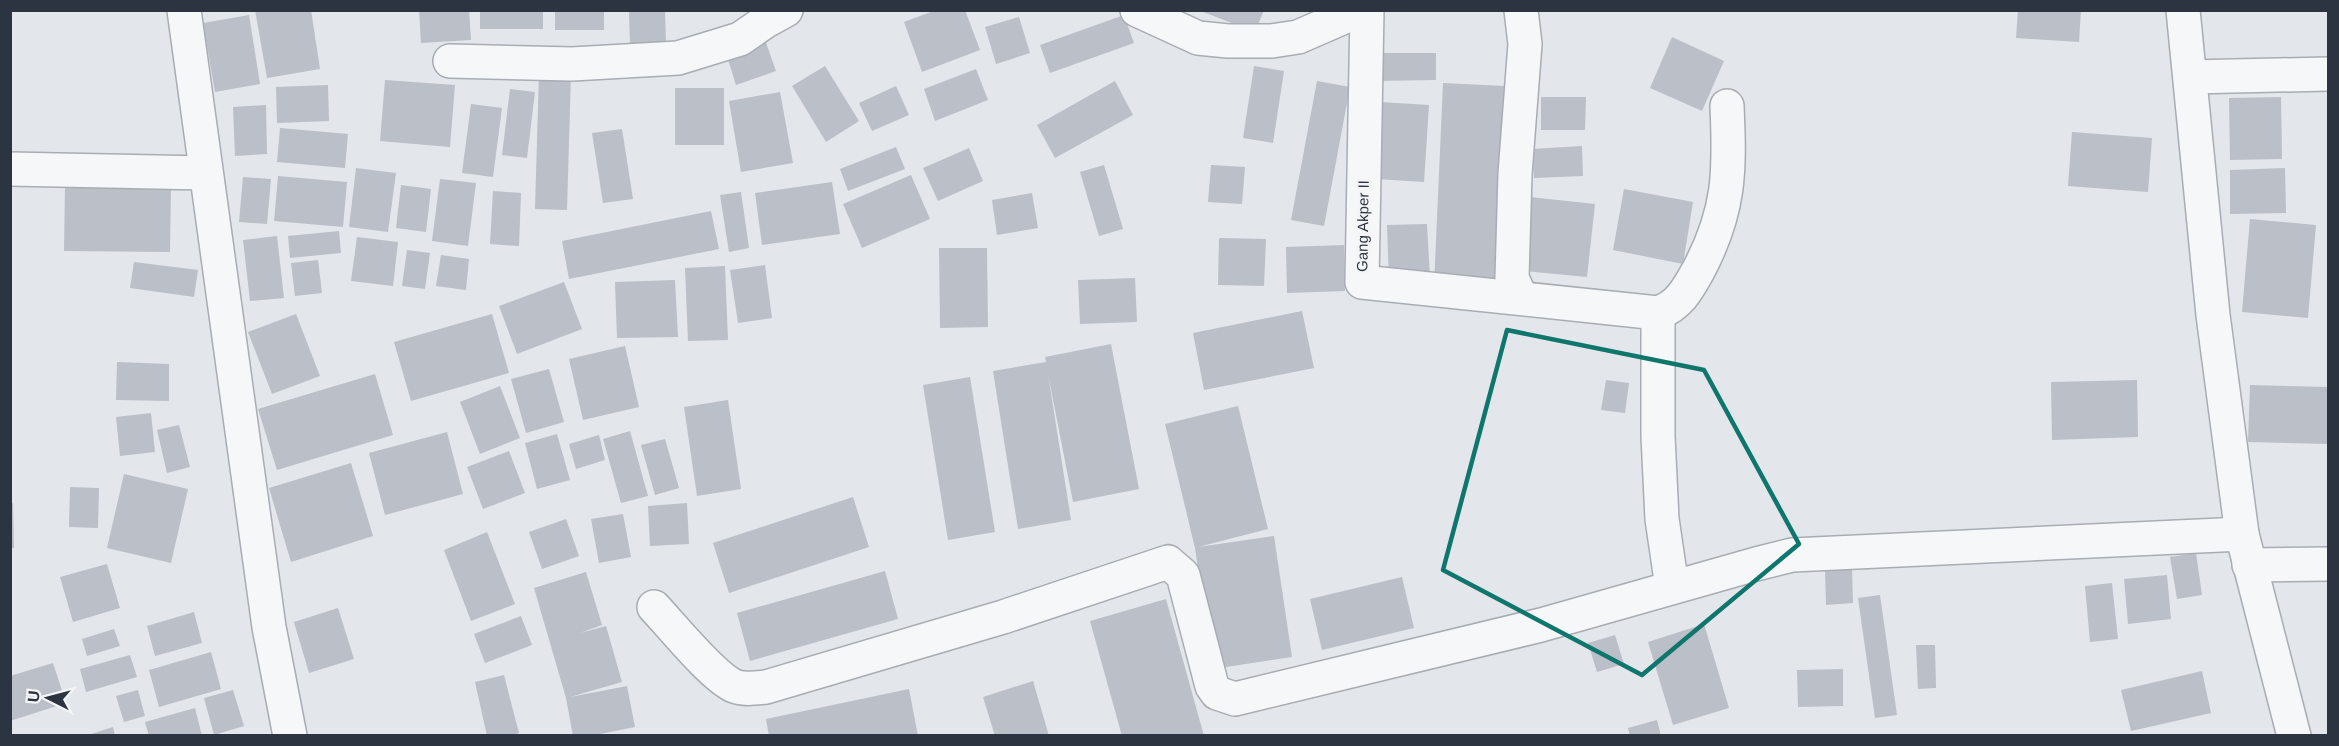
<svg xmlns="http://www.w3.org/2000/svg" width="2339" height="746" font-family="Arial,sans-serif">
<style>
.building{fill:#bbbfc7}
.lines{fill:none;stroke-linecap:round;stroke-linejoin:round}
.minor-casing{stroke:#a8adb4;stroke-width:36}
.minor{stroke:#f6f7f9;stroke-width:33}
.marked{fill:none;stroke:#0f766e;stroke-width:4.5;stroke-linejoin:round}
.labels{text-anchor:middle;stroke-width:6;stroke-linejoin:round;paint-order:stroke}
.street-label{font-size:15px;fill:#2c3441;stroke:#f3f5f7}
</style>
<rect width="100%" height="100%" fill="#e3e6ea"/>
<g class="building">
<path d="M255 10H311L320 69 267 78Z"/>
<path d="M419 10H469L471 40 421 43Z"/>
<rect x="480" y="10" width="63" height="19"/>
<rect x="555" y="10" width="49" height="20"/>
<path d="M629 10H665L666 47 630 48Z"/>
<path d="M936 10H965L980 50 922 72 904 22Z"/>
<path d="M1198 10H1264L1255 32Z"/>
<path d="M2018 10H2081L2079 42 2016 38Z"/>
<path d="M249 15 260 84 215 92 203 23Z"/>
<path d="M1124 15 1134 43 1050 73 1040 45Z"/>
<path d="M1019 17 1030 53 996 64 985 27Z"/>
<path d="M1672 37 1724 61 1702 111 1650 88Z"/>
<path d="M765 40 776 71 736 85 726 53Z"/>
<path d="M1374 53H1436V80L1374 81Z"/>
<path d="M825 66 859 121 826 142 792 86Z"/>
<path d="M1254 66 1284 71 1273 143 1243 138Z"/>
<path d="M976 69 988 100 935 121 924 89Z"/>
<path d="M539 73H571L567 210 535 209Z"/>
<path d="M385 80 455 85 450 147 380 141Z"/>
<path d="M1115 81 1133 115 1055 158 1037 125Z"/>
<path d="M1317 81 1350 87 1324 226 1291 220Z"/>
<path d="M1443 83 1504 86 1495 289 1434 286Z"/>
<path d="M328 85 329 121 277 123 276 87Z"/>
<path d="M896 86 909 115 872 131 859 103Z"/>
<rect x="675" y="88" width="49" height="57"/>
<path d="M510 89 535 92 527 158 502 155Z"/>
<path d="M780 92 793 163 741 172 729 101Z"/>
<path d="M1541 97H1586L1585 130H1541Z"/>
<path d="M2281 97 2282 159 2230 160 2229 98Z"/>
<path d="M1381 102 1429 105 1424 182 1376 179Z"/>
<path d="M471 104 502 108 493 177 462 173Z"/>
<path d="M266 105 267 154 235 156 233 107Z"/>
<path d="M280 128 348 134 345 168 277 162Z"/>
<path d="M622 129 633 199 603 203 592 133Z"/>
<path d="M2072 132 2152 138 2148 192 2068 186Z"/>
<path d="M1582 146 1583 176 1534 178 1532 149Z"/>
<path d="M896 147 905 169 848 191 840 169Z"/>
<path d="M969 148 983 181 938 201 923 168Z"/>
<path d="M1104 165 1123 229 1099 236 1080 172Z"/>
<path d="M1211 165 1245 167 1242 204 1208 202Z"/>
<path d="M356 168 396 173 388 232 349 227Z"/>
<path d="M2285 168 2286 213 2230 214V170Z"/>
<path d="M911 175 930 219 862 248 843 204Z"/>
<path d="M278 176 347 182 343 227 274 221Z"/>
<path d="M243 177 271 179 267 224 239 222Z"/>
<path d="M440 179 476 183 468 246 432 241Z"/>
<path d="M832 182 840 234 762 245 755 193Z"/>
<path d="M65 185 171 186 170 252 64 251Z"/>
<path d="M401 185 431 189 426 232 396 228Z"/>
<path d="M1624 189 1693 202 1683 264 1613 250Z"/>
<path d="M493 191 521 193 519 246 490 244Z"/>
<path d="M741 192 749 248 729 252 720 195Z"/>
<path d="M1032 193 1038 228 997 235 992 200Z"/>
<path d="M1530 197 1595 204 1587 277 1523 271Z"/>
<path d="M711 211 719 249 569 279 562 241Z"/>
<path d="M2250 219 2316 225 2308 318 2242 312Z"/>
<path d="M1427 224 1430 278 1389 280 1387 225Z"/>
<path d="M339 231 341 253 290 258 288 236Z"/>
<path d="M277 236 284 298 250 301 243 240Z"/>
<path d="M357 237 398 242 393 286 351 281Z"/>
<path d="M1219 238 1266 239 1264 286 1218 285Z"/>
<path d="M1344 245 1345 291 1287 293 1286 247Z"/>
<path d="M939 248H987L988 327 940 328Z"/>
<path d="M407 250 430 253 425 289 402 286Z"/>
<path d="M441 255 469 259 466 290 436 286Z"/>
<path d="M318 260 322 293 295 296 291 263Z"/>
<path d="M134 262 198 270 194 297 130 288Z"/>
<path d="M765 265 772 318 738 323 730 270Z"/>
<path d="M725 266 728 340 688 341 685 268Z"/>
<path d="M1135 278 1137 322 1080 324 1078 280Z"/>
<path d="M675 280 678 337 617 338 615 282Z"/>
<path d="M564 282 582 329 517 354 499 306Z"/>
<path d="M1302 311 1314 368 1204 390 1193 333Z"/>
<path d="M296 314 320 376 272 394 248 332Z"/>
<path d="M492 314 509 373 411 401 394 342Z"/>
<path d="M1111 344 1139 489 1073 502 1048 374 1071 520 1018 529 993 371 1046 362 1045 357Z"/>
<path d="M625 346 639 407 583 420 569 359Z"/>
<path d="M117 362 169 364V401L116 400Z"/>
<path d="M549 369 564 422 526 433 511 379Z"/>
<path d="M375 374 393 435 277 470 258 409Z"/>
<path d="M970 377 995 532 948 540 923 385Z"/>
<path d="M1606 380 1629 383 1625 413 1601 410Z"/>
<path d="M2137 380 2138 437 2052 440 2051 382Z"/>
<path d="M2250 385 2328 387V444L2248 442Z"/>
<path d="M500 386 520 438 480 454 460 402Z"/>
<path d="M728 400 741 489 697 496 684 407Z"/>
<path d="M1238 406 1268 529 1198 547 1274 536 1292 657 1213 669 1195 548 1165 424Z"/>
<path d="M151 413 155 452 120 456 116 417Z"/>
<path d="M179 425 190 467 167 473 157 430Z"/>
<path d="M630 431 648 496 621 503 603 439Z"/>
<path d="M447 432 463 494 385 515 369 453Z"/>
<path d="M557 434 570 480 537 489 525 443Z"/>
<path d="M599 435 605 460 576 469 569 444Z"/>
<path d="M665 439 679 488 655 495 641 445Z"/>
<path d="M509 451 525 493 483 509 467 467Z"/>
<path d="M351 463 373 536 291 562 269 488Z"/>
<path d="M124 474 188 489 171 563 107 548Z"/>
<path d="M70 487 99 488 98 528 69 527Z"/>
<path d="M853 497 869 547 729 593 713 543Z"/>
<path d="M10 503H13L14 548H10Z"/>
<path d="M687 503 689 544 650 546 648 506Z"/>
<path d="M623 514 631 557 599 563 591 519Z"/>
<path d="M566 519 579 556 542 569 529 532Z"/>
<path d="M487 532 515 604 471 621 444 550Z"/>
<path d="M2196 553 2202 595 2177 599 2170 557Z"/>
<path d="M107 564 120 608 73 622 60 577Z"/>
<path d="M1852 569 1853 603 1826 605 1825 570Z"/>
<path d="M885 571 898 619 750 661 737 613Z"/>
<path d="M586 572 602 625 580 633 606 626 622 682 570 697 627 686 635 727 590 736H573L566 698 534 588Z"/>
<path d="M2167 575 2171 619 2128 624 2124 579Z"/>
<path d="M1402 577 1414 628 1322 650 1310 599Z"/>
<path d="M2112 583 2118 639 2090 642 2085 586Z"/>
<path d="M1880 595 1897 715 1875 718 1858 598Z"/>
<path d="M1166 599 1204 736H1122L1090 621Z"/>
<path d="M338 608 354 659 309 673 294 622Z"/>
<path d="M194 612 202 643 155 656 147 626Z"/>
<path d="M521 616 532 645 485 663 474 634Z"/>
<path d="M1704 624 1729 708 1673 725 1648 642Z"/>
<path d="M114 629 120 646 87 656 82 639Z"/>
<path d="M1615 635 1624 664 1597 672 1588 643Z"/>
<path d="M1916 645H1935L1936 688 1918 689Z"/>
<path d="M211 652 221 689 159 707 149 670Z"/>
<path d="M130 655 137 677 86 692 80 669Z"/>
<path d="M53 663 66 703 10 721V676Z"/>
<path d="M1843 669V706L1798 707 1797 670Z"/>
<path d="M2202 671 2211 713 2131 731 2121 690Z"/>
<path d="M504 675 519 733 509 736H487L475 682Z"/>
<path d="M1033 681 1049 736H995L983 697Z"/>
<path d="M909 689 918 736H769L766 719Z"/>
<path d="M138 690 145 716 124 722 116 696Z"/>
<path d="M233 690 244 726 214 735 204 698Z"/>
<path d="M195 708 202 736H149L145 722Z"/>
<path d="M1657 720 1661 736H1630L1628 728Z"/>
<path d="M113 727 115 736H88V735Z"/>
</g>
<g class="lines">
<g class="minor-casing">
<g id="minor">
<path d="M184 10 269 627 290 736"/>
<path d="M1137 10 1198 38 1228 41H1272L1298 37 1360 10"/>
<path d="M1367 10 1362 282 1658 313V436L1662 519 1672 587"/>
<path d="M2183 10 2213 315 2242 534 2294 736"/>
<path d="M450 61 572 64 678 58 740 39 766 21 786 10"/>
<path d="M2190 77 2328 74"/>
<path d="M10 169 205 173"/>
<path d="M1521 298 1512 278 1515 174 1525 44 1521 10"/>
<path d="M1658 313C1679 306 1688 289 1698 271 1730 211 1730 172 1727 106"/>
<path d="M2249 565 2328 564"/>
<path d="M654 607C672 626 712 676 734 686 744 690 756 688 766 687L1003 617 1168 562 1183 575 1212 686 1217 693 1235 699 1541 625 1756 564 1792 555 2242 534"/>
</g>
</g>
<use href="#minor" class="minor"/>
</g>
<path class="marked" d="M1507 330 1704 370 1799 544 1642 675 1443 570Z"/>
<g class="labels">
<g class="street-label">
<text transform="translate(1363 226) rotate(-89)" y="5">Gang Akper II</text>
</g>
</g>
<rect width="2339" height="746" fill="none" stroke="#2c3441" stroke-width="24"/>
<g transform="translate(48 698) rotate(276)" stroke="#f3f5f7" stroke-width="4.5" paint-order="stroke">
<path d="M0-4.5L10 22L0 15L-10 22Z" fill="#2c3441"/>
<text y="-9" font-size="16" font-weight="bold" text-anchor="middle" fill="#2c3441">U</text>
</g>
</svg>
